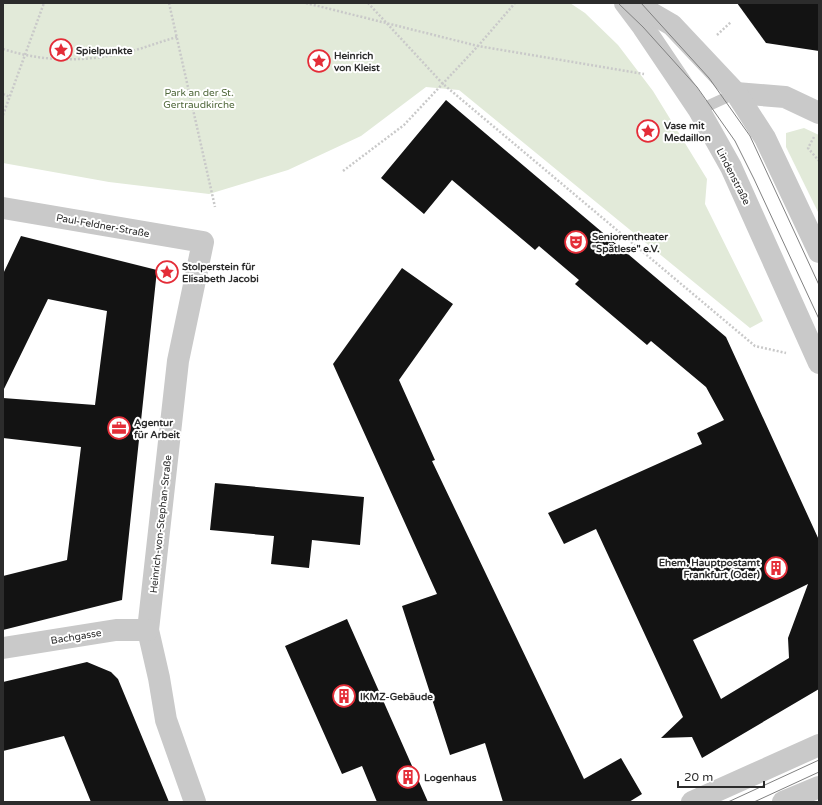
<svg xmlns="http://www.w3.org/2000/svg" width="822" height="805" font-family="'Varela Round',sans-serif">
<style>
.green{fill:#e2ead9}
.building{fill:#131313;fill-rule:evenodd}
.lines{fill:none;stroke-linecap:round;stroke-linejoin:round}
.path{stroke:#c9c9c9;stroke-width:2.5;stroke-dasharray:2 2;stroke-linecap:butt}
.service{stroke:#c9c9c9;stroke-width:11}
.minor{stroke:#c9c9c9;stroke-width:22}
.tertiary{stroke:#c9c9c9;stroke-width:22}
.tram{stroke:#818181;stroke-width:1}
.labels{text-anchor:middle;stroke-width:4;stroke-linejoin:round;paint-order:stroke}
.poi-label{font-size:10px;font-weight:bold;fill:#2c2c2c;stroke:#fff;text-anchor:start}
.park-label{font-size:10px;fill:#4f673a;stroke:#fff}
.street-label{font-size:10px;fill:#2c2c2c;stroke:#fff}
</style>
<rect width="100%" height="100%" fill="#fff"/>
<g class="green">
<path d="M3 3H570L585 13 618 45 653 91 707 179 705 204 763 321 750 328 459 90 426 87 361 136 288 170 209 194 109 182 3 163Z"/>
<path d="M804 128 819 135V214L786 147V133Z"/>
</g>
<g class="building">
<path d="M737 3H819V51L766 43Z"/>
<path d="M446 100 726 337 819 540V689L702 758 692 737 661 738 683 717 596 529 564 544 548 513 702 444 697 433 724 420 706 387 651 341 647 345 575 284 579 280 539 246 535 250 452 180 424 214 381 178ZM808 584 788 638 789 658 721 699 693 640Z"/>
<path d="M21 236 157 270 122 600 3 630V576L67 560 81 447 3 438V398L95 405 107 311 48 299 3 391V274Z"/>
<path d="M402 268 453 304 399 380 435 460 432 461 584 779 621 758 642 794 629 802H503L485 743 450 755 402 606 437 594 333 364Z"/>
<path d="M215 483 364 497 360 545 312 540 309 568 271 564 274 536 210 530Z"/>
<path d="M347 619 428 802H377L362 766 342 774 285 646Z"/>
<path d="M87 662 111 672 118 679 169 802H91L64 736 3 751V682Z"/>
</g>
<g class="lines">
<g class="path">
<path d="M169 3 215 207"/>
<path d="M306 3 478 46 644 74"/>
<path d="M368 3 443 84 755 346 786 353"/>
<path d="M717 35 731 22"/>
<path d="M3 49C44 62 82 62 124 53 142 49 159 42 177 37"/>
<path d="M3 94 10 97"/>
<path d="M3 115 44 3"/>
<path d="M814 137 808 148 819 161"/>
<path d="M343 171 404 125 478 46 515 3"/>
</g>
<path class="service" d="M699 110 736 93"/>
<g class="minor">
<path d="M736 93 785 97 819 113"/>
<path d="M3 208 203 242 178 361 148 630 159 678 166 720 195 802"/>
<path d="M3 648 116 630H148"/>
<path d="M692 802 819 745"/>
<path d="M783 802 819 787"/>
</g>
<g class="tertiary">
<path d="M625 3 643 27 699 110 731 167 819 363"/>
<path d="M634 3 672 25 736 93 765 138 819 252"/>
</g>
<g class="tram">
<path d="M618 3 643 27 697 87 735 141 754 179 819 319"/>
<path d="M641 3 709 78 750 136 819 285"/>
<path d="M728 802 819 760"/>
<path d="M754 802 819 772"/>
</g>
</g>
<defs>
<g id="sight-ring" transform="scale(1.15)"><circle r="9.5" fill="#fff" stroke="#e42d38" stroke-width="1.5"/><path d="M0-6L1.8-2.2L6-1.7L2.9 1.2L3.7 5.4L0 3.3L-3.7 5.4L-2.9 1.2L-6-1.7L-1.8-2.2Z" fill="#e42d38"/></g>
<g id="theatre-ring" transform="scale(1.15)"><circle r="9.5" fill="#fff" stroke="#e42d38" stroke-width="1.5"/><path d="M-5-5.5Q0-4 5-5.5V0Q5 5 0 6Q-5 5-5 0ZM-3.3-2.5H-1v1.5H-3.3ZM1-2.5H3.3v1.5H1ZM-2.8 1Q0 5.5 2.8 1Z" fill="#e42d38"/></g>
<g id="office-ring" transform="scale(1.15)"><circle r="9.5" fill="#fff" stroke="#e42d38" stroke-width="1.5"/><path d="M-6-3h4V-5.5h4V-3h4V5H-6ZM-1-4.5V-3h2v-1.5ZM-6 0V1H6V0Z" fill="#e42d38"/></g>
<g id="building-ring" transform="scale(1.15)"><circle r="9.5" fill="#fff" stroke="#e42d38" stroke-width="1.5"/><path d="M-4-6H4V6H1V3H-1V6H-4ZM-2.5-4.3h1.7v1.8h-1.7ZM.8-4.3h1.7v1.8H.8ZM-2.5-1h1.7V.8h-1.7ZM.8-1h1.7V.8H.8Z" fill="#e42d38"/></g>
</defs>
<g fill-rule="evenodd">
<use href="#sight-ring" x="61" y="50"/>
<use href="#sight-ring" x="319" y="61"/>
<use href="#sight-ring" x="648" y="131"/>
<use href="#theatre-ring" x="576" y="242"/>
<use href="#sight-ring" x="167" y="272"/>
<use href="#office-ring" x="119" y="428"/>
<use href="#building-ring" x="776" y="568"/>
<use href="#building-ring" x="344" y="696"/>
<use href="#building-ring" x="408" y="777"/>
</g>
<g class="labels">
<g class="poi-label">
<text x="76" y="54">Spielpunkte</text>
<text x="334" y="59">Heinrich<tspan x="334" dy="12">von Kleist</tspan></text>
<text x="664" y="129">Vase mit<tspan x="664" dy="12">Medaillon</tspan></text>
<text x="592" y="240">Seniorentheater<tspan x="592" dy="12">"Spätlese" e.V.</tspan></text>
<text x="182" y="270">Stolperstein für<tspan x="182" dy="12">Elisabeth Jacobi</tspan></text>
<text x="134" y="426">Agentur<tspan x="134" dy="12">für Arbeit</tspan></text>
<text x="760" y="566" text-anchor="end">Ehem. Hauptpostamt<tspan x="760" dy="12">Frankfurt (Oder)</tspan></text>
<text x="360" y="700">IKMZ-Gebäude</text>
<text x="424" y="781">Logenhaus</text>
</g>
<g class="park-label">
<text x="199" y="96">Park an der St.<tspan x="199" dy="12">Gertraudkirche</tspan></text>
</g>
<g class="street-label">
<text transform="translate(734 176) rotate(63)" y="4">Lindenstraße</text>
<text transform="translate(103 225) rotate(10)" y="4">Paul-Feldner-Straße</text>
<text transform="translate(160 524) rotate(-84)" y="4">Heinrich-von-Stephan-Straße</text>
<text transform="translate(76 636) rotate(-9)" y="4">Bachgasse</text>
</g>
</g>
<rect width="822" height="805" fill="none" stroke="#2c2c2c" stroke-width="8"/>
<path d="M678 781v6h86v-6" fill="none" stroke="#2c2c2c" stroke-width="2"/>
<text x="684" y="781" font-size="12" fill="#2c2c2c" stroke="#ffffff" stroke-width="3" paint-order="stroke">20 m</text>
</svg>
